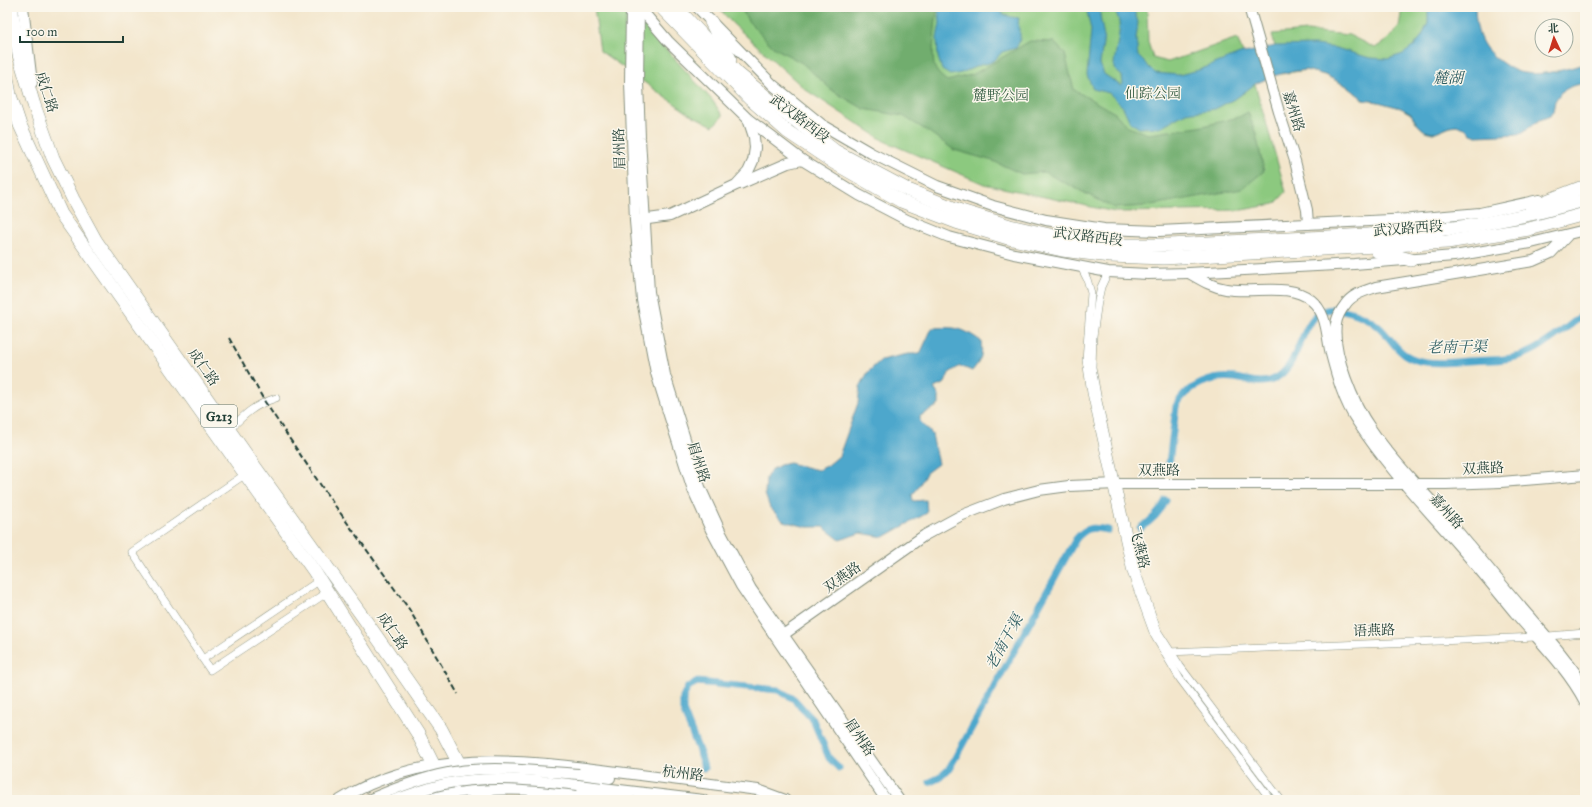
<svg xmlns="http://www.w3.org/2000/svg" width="1592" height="807" font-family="'IM FELL Great Primer','Noto Serif SC',serif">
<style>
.green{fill:#8cc97f;stroke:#56835a}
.forest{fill:#71ad6e;stroke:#487551}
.water{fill:#4ea7cc;stroke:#367280}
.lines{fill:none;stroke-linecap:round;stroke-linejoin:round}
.canal{stroke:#4ea7cc;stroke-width:7}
.street-casing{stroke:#899280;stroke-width:8}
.secondary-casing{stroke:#899280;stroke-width:12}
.highway-casing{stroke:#899280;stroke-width:14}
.street{stroke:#fff;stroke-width:7}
.secondary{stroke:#fff;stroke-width:10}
.highway{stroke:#fff;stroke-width:13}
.rail{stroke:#1f3d34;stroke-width:2;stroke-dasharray:6 3;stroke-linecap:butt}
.secondary-bridge-casing{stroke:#899280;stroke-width:12;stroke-linecap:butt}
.secondary-bridge{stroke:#fff;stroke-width:10}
.labels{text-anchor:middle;stroke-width:3;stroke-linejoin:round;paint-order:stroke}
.shield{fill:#fbf7ec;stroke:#61756b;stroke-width:1}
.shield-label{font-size:13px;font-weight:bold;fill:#1f3d34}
.street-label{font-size:14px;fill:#1f3d34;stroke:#fbf7ec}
.park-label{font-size:14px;fill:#3a6047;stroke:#fbf7ec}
.water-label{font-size:15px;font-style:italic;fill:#2d5d62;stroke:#fbf7ec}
</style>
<rect width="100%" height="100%" fill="#fbf7ec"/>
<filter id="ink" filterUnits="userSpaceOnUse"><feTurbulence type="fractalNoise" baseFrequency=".025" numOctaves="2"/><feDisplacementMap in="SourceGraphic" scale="8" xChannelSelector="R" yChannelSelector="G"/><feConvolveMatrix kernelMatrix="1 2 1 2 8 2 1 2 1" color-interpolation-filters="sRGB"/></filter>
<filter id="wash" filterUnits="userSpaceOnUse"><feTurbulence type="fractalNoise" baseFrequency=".012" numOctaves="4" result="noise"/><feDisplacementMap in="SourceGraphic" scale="16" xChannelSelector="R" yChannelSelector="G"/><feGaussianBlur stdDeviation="0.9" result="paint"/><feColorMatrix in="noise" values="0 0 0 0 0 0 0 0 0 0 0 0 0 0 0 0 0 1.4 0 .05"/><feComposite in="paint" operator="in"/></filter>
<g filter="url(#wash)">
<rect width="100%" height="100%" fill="#f3e6cc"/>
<g class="green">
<path d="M594 7H628L712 100 723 116 713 126 688 113 600 51Z"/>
<path d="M718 7H1147L1148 42 1153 58 1168 62 1237 38 1255 84 1286 192 1275 204 1242 210 1115 212 984 184 884 141 806 90 732 23Z"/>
<path d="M1401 7H1444L1456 125 1450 126 1433 133 1425 131 1418 125 1411 114 1401 108 1379 102 1364 100 1347 86 1325 75 1306 70 1281 74 1272 34 1307 31 1349 35 1375 48 1387 40 1399 27 1402 8Z"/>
</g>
<path class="forest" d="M740 7H937C937 21 929 59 936 70 938 74 943 78 947 81L974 74 1030 41 1054 42 1065 54 1074 90 1115 113 1128 127 1148 134 1199 127 1239 117 1248 112 1256 134 1264 171 1242 189 1146 206 1114 208 1044 172 1022 174 993 161 954 150 929 132 903 116 864 109 833 91 802 63 773 47 749 22Z"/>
<g class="water">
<path d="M938 7H998C1002 16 1010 17 1019 18 1016 31 1025 34 1016 48L1002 52 995 60 989 63 980 65 961 73 950 75 942 70 938 57 937 38 940 23Z"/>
<path d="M1086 7H1099L1101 22 1104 36 1100 64 1104 74 1121 86 1123 84 1122 76 1114 69C1113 50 1129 20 1110 7H1133L1138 22 1136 39 1138 56 1155 73 1179 75 1199 70 1240 54 1275 46 1315 45 1336 48 1370 58 1388 59 1403 54 1414 46 1422 36 1428 23V7H1475C1476 34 1481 49 1504 64 1510 68 1516 72 1524 73 1543 76 1566 69 1585 64V83L1572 86 1561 92 1555 101 1553 111 1550 116 1540 120 1520 134 1477 136 1471 134 1465 128 1456 125 1450 126 1433 133 1425 131 1418 125 1411 114 1401 108 1379 102 1364 100 1347 86 1325 75 1306 70 1288 72 1273 76 1255 84 1238 97 1215 109 1186 113 1160 127 1139 128 1130 122 1123 107 1109 93 1093 89 1087 75 1091 30Z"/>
<path d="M932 328C956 327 961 327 981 341 983 356 981 360 972 371L960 366 949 373 945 383 934 388 939 396V405L920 416V421L932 434 938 464 926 473 918 488 912 495 913 501 926 500 927 513 884 537 860 533 840 540 823 527H807L783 521 770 508 765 494 766 478 771 470 780 465 789 463 818 470 827 466 839 456 858 403 860 387 868 372 881 360 908 354H920Z"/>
</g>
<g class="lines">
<g class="canal">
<path d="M1169 464 1176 406C1186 386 1213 375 1235 378 1249 380 1263 386 1276 378 1303 363 1300 310 1332 309 1348 309 1368 317 1379 327 1388 335 1394 347 1404 354 1410 358 1418 361 1426 362 1440 364 1454 362 1468 361 1487 360 1507 361 1525 354 1547 345 1566 327 1585 314"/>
<path d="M1140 528C1152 521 1160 513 1166 500"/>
<path d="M704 768 701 756 683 710V698L688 687 697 682 778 690 794 699 813 720 829 758 839 768"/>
<path d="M930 782 939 778 949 769 1076 539C1087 526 1093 527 1108 530"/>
</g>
</g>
</g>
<g filter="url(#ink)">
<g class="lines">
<g class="street-casing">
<g id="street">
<path d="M1081 267 1087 279 1091 293 1086 360 1091 393 1131 572 1154 635 1180 679 1271 800"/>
<path d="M1108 272 1101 287 1098 301 1093 336 1092 367 1098 401 1136 570 1158 632 1180 666 1281 800"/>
<path d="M229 430C245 414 254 405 276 398"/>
<path d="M247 473 132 552 210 670 328 592"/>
<path d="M1168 652 1536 637 1585 633"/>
<path d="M203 659 320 580"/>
</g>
</g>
<g class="secondary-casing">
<g id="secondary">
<path d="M23 7 32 83"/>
<path d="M631 7 630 82 635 221 642 300 656 373 669 415 693 490 711 530 741 586 886 800"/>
<path d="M639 7 668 41 748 119 802 160 859 195 907 220 949 237 1014 254 1108 272 1148 274 1189 273 1354 264 1454 256 1531 243 1585 230"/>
<path d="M639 7 638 82 640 138 649 292 665 375 700 487 721 533 751 589 899 800"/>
<path d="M697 7 773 85 821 124 871 153 937 186 993 206 1046 220 1104 229 1159 231 1411 219 1480 213 1539 200"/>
<path d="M1249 7 1279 112 1295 161 1307 210 1308 224"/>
<path d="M740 184 788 163 802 160"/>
<path d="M641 220 670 216 736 185 748 172 753 161 755 148 754 137 748 119"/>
<path d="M1567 236 1551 253 1533 261 1376 287C1365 291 1352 294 1345 305 1341 310 1337 317 1336 324 1332 353 1354 405 1371 429 1395 465 1428 495 1455 528 1479 557 1503 586 1527 614 1548 638 1569 661 1585 688"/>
<path d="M1189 273C1201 280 1212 287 1226 289 1252 294 1290 282 1311 300 1328 314 1326 335 1331 354 1337 377 1344 402 1357 421 1390 472 1433 515 1472 561 1487 578 1501 596 1516 614 1540 642 1568 669 1585 702"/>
<path d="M777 638 783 635 925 535 960 516 1004 499 1039 490 1069 486 1117 484H1446L1501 482 1585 475"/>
<path d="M579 774 610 778"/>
<path d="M578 785 703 800"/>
<path d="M340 800C425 747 523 760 617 772 664 778 711 784 758 790L785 800"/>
<path d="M420 800C487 782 562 791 630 800"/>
</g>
</g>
<g class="highway-casing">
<g id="highway">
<path d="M11 7 19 55 34 105 53 158 73 199 96 241 255 467 363 617 441 729 478 800"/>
<path d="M661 7 749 98 788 132 833 162 901 201 956 222 1008 238 1062 250 1110 256 1164 258 1447 242 1529 229 1585 214"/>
<path d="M676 7 737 73 782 110 835 151 908 190 961 211 1010 226 1063 238 1116 245H1169L1367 235 1429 231 1476 225 1536 213 1585 200"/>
<path d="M711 22 730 59"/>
<path d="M7 78 10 95 20 125 61 214 314 571 418 734 451 800"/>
<path d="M1531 207 1580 188"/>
<path d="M1377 251 1411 260"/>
</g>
</g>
<use href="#street" class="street"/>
<use href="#secondary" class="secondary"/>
<use href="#highway" class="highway"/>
<path class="rail" d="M229 338 265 402 326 493 409 609 458 694"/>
<g class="secondary-bridge-casing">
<g id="secondary-bridge">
<path d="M368 800C391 790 414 781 438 775 483 764 533 771 579 774"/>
<path d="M394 800C411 794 427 788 444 784 488 775 534 780 578 785"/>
</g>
</g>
<use href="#secondary-bridge" class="secondary-bridge"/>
</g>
</g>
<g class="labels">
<rect class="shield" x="201" y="405" width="36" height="22" rx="3"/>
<g class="shield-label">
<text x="219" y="421">G213</text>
</g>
<g class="street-label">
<text transform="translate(47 92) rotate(72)" y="5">成仁路</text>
<text transform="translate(1294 111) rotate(73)" y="5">嘉州路</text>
<text transform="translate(800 118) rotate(37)" y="5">武汉路西段</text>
<text transform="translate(619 149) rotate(-92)" y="5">眉州路</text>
<text transform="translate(1408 228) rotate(-4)" y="5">武汉路西段</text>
<text transform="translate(1088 236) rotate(7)" y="5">武汉路西段</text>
<text transform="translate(204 367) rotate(55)" y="5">成仁路</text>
<text transform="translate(699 462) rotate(72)" y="5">眉州路</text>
<text transform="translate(1483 468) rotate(-3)" y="5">双燕路</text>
<text x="1159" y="475">双燕路</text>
<text transform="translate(1447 511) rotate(48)" y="5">嘉州路</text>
<text transform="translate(1140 548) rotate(76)" y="5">飞燕路</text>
<text transform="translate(842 577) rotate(-35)" y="5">双燕路</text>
<text transform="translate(1374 630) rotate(-2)" y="5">语燕路</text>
<text transform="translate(393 631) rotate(56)" y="5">成仁路</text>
<text transform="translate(860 737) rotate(56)" y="5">眉州路</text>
<text transform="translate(683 773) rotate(7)" y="5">杭州路</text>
</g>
<g class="park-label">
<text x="1153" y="98">仙踪公园</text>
<text x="1001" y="100">麓野公园</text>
</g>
<g class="water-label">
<text x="1448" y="83">麓湖</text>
<text transform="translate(1457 347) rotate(-1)" y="5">老南干渠</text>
<text transform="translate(1004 642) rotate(-61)" y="5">老南干渠</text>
</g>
</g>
<rect width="1592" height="807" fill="none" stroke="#fbf7ec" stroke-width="24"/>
<g transform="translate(1554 38) rotate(356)"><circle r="19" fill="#fbf7ec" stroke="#a3ada2"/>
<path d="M0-3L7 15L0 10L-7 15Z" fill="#c8321e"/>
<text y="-6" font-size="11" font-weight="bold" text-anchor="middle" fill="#1f3d34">北</text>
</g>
<path d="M20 36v6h103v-6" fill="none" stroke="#1f3d34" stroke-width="2"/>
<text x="26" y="36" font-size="12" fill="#1f3d34" stroke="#fbf7ec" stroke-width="3" paint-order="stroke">100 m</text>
</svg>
